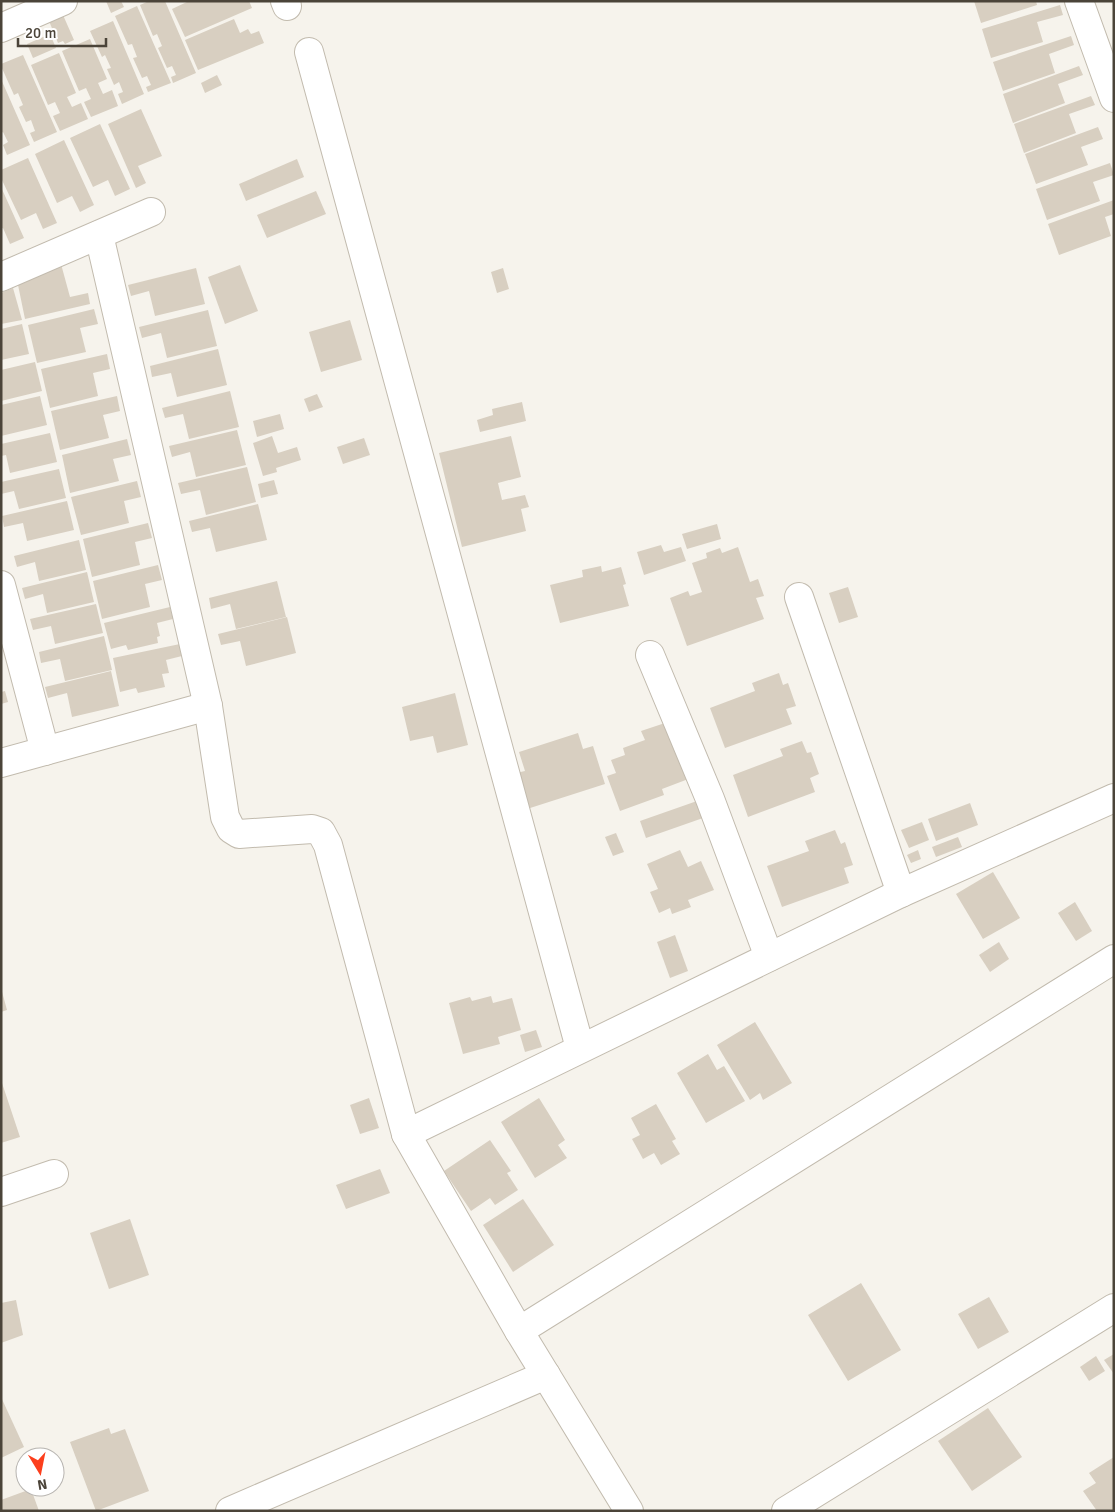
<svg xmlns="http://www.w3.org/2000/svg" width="1115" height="1512" font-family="Signika,sans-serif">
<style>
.building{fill:#d8cfc1}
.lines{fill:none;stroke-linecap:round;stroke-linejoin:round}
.street-casing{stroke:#c2bbae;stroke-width:30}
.street{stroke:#fff;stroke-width:28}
</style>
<rect width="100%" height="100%" fill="#f6f3ec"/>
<g class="building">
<path d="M106 1H121L124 7 111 13Z"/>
<path d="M149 1H165L196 73 173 83 171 77 176 75 172 66 167 68 158 48 162 46 157 34 153 36 140 5Z"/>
<path d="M189 1H249L252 8 185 37 172 9Z"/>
<path d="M974 1H1036L1037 5 981 23Z"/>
<path d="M1060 5 1063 15 1037 22 1043 42 991 58 982 29Z"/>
<path d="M137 6 171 83 148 92 146 87 151 85 147 76 142 78 133 58 137 57 132 44 128 45 115 16Z"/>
<path d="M63 15 74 40 65 44 63 41 58 43 49 21Z"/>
<path d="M234 19 240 33 248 29 251 34 259 31 264 43 198 70 185 40Z"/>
<path d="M113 21 144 94 122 104 118 94 123 92 119 82 114 85 107 69 111 68 105 55 102 57 90 31Z"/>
<path d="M50 34 56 48 33 58 27 44Z"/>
<path d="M1071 36 1074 45 1049 54 1055 73 1003 91 993 62Z"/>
<path d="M90 39 107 79 98 83 103 94 112 90 118 106 91 117 84 102 91 99 86 88 79 91 62 51Z"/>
<path d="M59 53 76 93 67 97 72 107 81 103 88 119 60 131 53 116 60 113 55 102 48 105 31 65Z"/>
<path d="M23 55 57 132 34 142 30 133 35 131 31 120 26 122 19 107 23 105 18 93 14 95 1 66V64Z"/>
<path d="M1079 66 1083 75 1058 84 1065 103 1013 123 1003 94Z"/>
<path d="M217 75 222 85 205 93 201 83Z"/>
<path d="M1 79 30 145 7 155 3 145 8 142 3 132 1 133Z"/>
<path d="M1091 96 1095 105 1069 114 1076 133 1024 153 1014 124Z"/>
<path d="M141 109 162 156 138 166 146 183 136 188 108 124Z"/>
<path d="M100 124 130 189 115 196 108 180 93 187 70 138Z"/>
<path d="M1098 127 1103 139 1081 147 1088 165 1036 184 1025 154Z"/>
<path d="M64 140 94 205 80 212 72 196 57 203 35 154Z"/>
<path d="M28 158 57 223 43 229 36 213 21 220 1 178V170Z"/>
<path d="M297 159 304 177 246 201 239 184Z"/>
<path d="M1110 163 1114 175 1093 182 1100 201 1047 220 1036 189Z"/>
<path d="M1 187 24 238 10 244 3 228 1 229Z"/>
<path d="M316 191 326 214 267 238 257 215Z"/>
<path d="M1114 200V214L1105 217 1111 236 1059 255 1048 224Z"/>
<path d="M61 264 70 297 88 293 90 304 25 319 18 285Z"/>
<path d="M240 265 258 311 225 324 208 277Z"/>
<path d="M196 268 205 304 155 316 149 291 131 296 128 285Z"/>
<path d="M503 268 509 289 497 293 491 272Z"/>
<path d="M13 288 22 320 1 324V293Z"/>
<path d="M94 309 98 324 80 328 86 352 37 363 28 325Z"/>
<path d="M208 310 217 346 167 358 161 333 142 338 139 327Z"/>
<path d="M350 320 362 360 321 372 309 332Z"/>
<path d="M22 324 29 354 1 360V329Z"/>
<path d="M218 349 227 385 177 397 171 373 152 377 150 366Z"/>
<path d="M107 354 110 369 93 373 98 396 50 408 41 369Z"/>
<path d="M35 362 42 391 1 401V370Z"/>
<path d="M230 391 239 427 189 439 183 414 165 418 162 408Z"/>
<path d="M317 394 323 407 309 412 304 399Z"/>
<path d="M40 396 47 425 1 436V405Z"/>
<path d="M117 396 120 411 103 415 109 438 60 450 51 411Z"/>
<path d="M522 402 526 421 480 432 477 420 493 415 492 409Z"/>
<path d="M280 414 284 429 257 437 253 421Z"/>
<path d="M237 430 246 465 196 477 190 452 172 457 169 446Z"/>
<path d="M50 433 57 462 10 473 6 455 1 456V444Z"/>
<path d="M272 436 278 453 297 447 301 460 276 468 277 472 263 476 253 443Z"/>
<path d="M511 436 521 477 498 483 502 500 525 495 529 507 521 509 526 531 462 547 439 453Z"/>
<path d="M364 438 370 455 343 464 337 447Z"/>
<path d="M127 439 131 455 113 459 119 481 70 493 62 455Z"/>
<path d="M247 467 256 502 206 515 200 490 181 494 178 483Z"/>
<path d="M59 469 66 498 19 509 14 491 1 494V482Z"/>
<path d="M274 480 278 494 261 498 258 484Z"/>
<path d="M137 481 141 497 124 501 129 523 81 535 71 497Z"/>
<path d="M67 501 74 530 27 541 23 523 4 527 2 516Z"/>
<path d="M258 504 267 540 216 552 210 528 192 532 189 521Z"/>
<path d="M148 523 152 538 135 542 140 565 92 577 83 539Z"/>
<path d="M717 524 721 539 687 549 682 534Z"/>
<path d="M79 540 86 570 39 581 35 562 17 567 14 556Z"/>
<path d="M661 545 664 552 681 547 686 561 644 575 637 552Z"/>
<path d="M738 547 750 582 758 579 764 596 756 598 764 619 687 646 670 598 688 591 690 596 702 592 692 563 707 558 706 553 720 548 722 553Z"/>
<path d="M158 565 162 580 145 584 150 607 102 619 93 581Z"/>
<path d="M601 566 602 572 621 567 626 584 623 585 629 606 560 623 550 585 583 577 582 570Z"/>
<path d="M87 572 94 602 47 613 43 594 25 599 22 588Z"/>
<path d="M277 581 286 617 236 629 230 604 211 609 209 598Z"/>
<path d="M848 587 858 617 839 623 829 593Z"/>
<path d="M96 604 103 633 55 644 51 626 33 630 30 619Z"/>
<path d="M170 607 173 619 157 623 160 636 157 637 158 643 128 650 126 645 111 649 104 623Z"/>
<path d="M287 617 296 653 246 666 240 641 221 645 218 634Z"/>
<path d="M104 636 112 670 65 681 60 659 41 663 39 652Z"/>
<path d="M180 644 182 656 166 660 169 673 162 674 165 687 138 693 136 688 120 692 113 658Z"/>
<path d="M111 671 119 706 72 717 67 693 48 698 45 687Z"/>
<path d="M779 673 783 685 788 683 796 706 786 709 792 724 725 748 710 708 755 691 752 683Z"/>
<path d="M5 691 8 702 1 704V692Z"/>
<path d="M455 693 468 745 437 753 433 736 410 741 402 707Z"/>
<path d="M671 721 691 778 662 789 664 795 620 811 607 776 616 773 611 760 625 755 623 748 645 740 641 731Z"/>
<path d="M578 733 583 749 593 746 605 784 527 809 516 773 525 771 519 752Z"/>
<path d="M802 741 807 753 811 752 819 774 810 778 815 792 748 817 733 775 783 756 780 749Z"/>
<path d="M697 801 703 818 646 838 640 821Z"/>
<path d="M970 803 978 825 936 841 928 819Z"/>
<path d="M922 822 929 840 909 848 901 830Z"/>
<path d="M835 830 841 844 845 842 853 865 844 868 849 883 782 907 767 866 809 851 805 841Z"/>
<path d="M616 833 624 852 613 856 605 837Z"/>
<path d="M958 837 962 847 936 857 932 847Z"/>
<path d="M680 850 688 867 701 861 714 890 688 900 691 907 672 914 670 908 659 913 650 892 658 889 647 864Z"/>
<path d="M918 850 921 859 911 863 907 855Z"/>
<path d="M993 872 1020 918 983 939 956 894Z"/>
<path d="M1075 902 1092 931 1076 941 1058 913Z"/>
<path d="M675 935 688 971 670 978 657 942Z"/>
<path d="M999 942 1009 959 990 972 979 955Z"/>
<path d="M1 988 7 1010 1 1012Z"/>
<path d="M491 996 493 1003 512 998 521 1030 498 1037 500 1044 463 1054 449 1003 470 997 472 1001Z"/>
<path d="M755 1022 792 1083 763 1100 760 1093 750 1100 717 1045Z"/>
<path d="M536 1030 542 1047 525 1052 520 1035Z"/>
<path d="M708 1054 717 1070 724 1066 745 1101 706 1123 677 1073Z"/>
<path d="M1 1080 20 1137 1 1143Z"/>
<path d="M369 1098 379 1128 360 1134 350 1105Z"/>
<path d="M539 1098 565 1140 558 1145 567 1158 535 1178 501 1122Z"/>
<path d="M656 1104 676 1139 672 1141 680 1154 661 1165 654 1153 643 1159 632 1139 640 1135 631 1118Z"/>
<path d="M490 1140 511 1171 507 1173 518 1190 495 1205 490 1198 471 1211 444 1171Z"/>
<path d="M380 1169 390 1193 346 1209 336 1185Z"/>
<path d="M523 1199 554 1245 513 1272 483 1225Z"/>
<path d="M130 1219 149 1275 109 1289 90 1233Z"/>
<path d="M861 1283 901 1350 848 1381 808 1315Z"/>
<path d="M989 1297 1009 1332 978 1349 958 1314Z"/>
<path d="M16 1300 23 1335 1 1343V1303Z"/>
<path d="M1114 1354V1374L1104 1360Z"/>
<path d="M1096 1356 1105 1371 1089 1381 1080 1367Z"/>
<path d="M1 1397 24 1447 1 1458Z"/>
<path d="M988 1408 1022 1457 972 1491 938 1441Z"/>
<path d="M109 1428 111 1434 125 1429 149 1491 96 1511 70 1442Z"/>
<path d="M1114 1457V1511H1097L1083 1491 1096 1483 1089 1473Z"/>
<path d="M31 1489 39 1511H1V1500Z"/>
</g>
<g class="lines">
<g class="street-casing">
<g id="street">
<path d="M285 1 287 6"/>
<path d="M1079 1 1114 98"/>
<path d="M1 28 63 1"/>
<path d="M309 52 580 1048"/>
<path d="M99 235 208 706 225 817 231 829 239 834 312 829 321 832 328 845 406 1134"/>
<path d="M1 277 151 212"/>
<path d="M1 585 45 751"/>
<path d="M799 597 901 893"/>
<path d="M650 655 710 799 769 957"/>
<path d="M1 763 208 706"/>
<path d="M1 1192 54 1174"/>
<path d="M519 1331 1114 959"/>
<path d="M230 1511 546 1375"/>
<path d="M629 1511 519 1331 406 1134 901 893 1114 798"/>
<path d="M786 1511 1114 1308"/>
</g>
</g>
<use href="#street" class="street"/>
</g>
<rect width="1115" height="1512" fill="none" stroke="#4b4439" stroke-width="5"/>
<g transform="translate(40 1472) rotate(170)"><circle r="24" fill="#ffffff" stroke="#b7b4b0"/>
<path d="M0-4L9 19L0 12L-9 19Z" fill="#fc3f1d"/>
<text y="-8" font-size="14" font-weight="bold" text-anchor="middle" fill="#4b4439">N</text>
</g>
<path d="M18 38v8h88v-8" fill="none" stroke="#4b4439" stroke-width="2.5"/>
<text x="25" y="38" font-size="15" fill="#4b4439" stroke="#ffffff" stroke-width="4" paint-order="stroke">20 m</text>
</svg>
